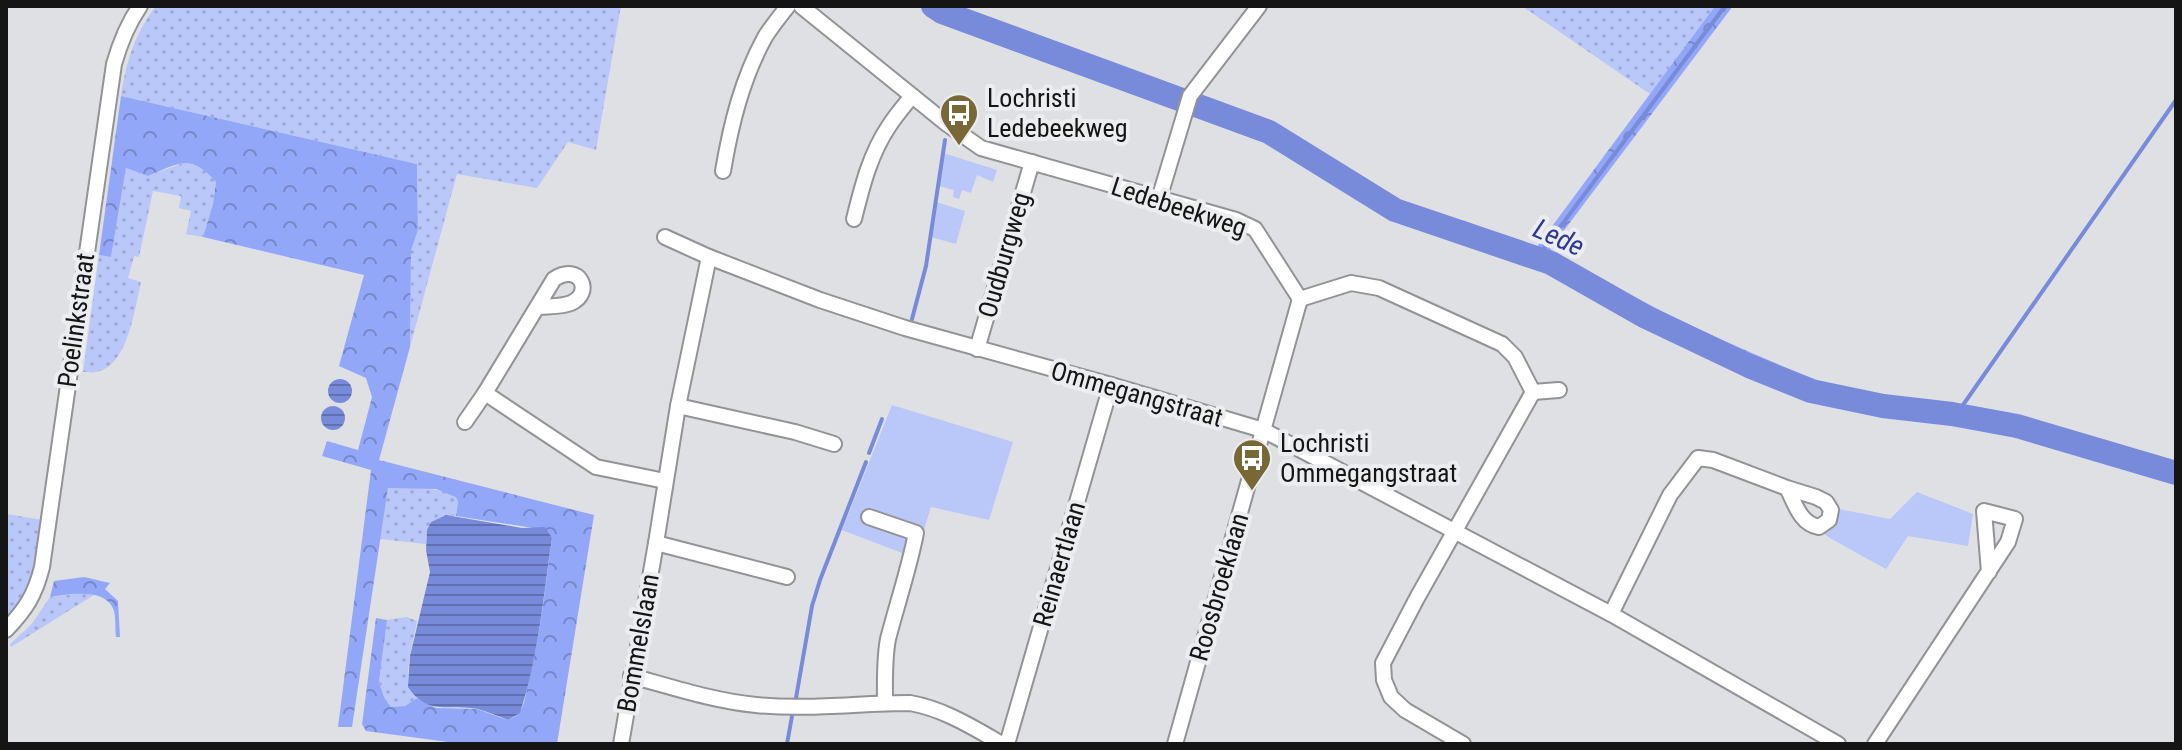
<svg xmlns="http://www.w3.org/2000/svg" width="2182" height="750" font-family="'Roboto Condensed',sans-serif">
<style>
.grass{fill:url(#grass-dots)}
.forest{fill:url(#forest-crowns)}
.park{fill:#b9c7f9}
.water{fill:url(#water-rules)}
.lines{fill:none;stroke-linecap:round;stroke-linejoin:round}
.stream{stroke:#788bda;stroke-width:4}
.river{stroke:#788bda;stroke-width:24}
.minor-casing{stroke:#929396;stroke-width:18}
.minor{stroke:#fff;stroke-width:14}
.labels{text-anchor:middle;stroke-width:8;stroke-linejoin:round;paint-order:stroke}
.poi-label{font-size:26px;fill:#151516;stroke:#ecedf1;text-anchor:start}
.street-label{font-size:26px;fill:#151516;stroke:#ecedf1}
.water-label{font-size:28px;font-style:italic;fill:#2e3894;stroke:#ecedf1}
</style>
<defs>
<pattern id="grass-dots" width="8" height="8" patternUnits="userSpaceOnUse" patternTransform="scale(2)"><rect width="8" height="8" fill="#b9c7f9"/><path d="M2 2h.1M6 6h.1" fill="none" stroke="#9eaad5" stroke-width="1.8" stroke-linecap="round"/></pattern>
<pattern id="forest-crowns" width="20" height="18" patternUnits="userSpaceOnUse" patternTransform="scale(2)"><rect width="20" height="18" fill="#93a7f9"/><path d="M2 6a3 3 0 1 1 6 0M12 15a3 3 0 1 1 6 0" fill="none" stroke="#7787c9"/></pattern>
<pattern id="water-rules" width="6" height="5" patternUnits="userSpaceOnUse" patternTransform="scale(2)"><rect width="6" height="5" fill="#788bda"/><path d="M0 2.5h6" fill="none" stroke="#6170b0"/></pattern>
</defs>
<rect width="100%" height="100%" fill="#dfe0e4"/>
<g class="grass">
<path d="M156 6H621L596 150 568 142 537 188 457 174 410 347 411 251 418 230 417 164 121 96C126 62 135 33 156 6Z"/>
<path d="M1522 6H1715L1650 94Z"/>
<path d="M183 163C199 164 206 170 216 182L213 204 203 237 186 234 191 211 179 208 181 196 153 191 139 257 134 256 128 278 141 282C135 307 128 367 96 372 92 373 88 372 83 372L99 255 111 257 126 168 148 176Z"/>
<path d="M388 488C411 488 435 486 456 496L458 502 456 516 446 515 431 522 426 538V544L380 539Z"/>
<path d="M6 514 43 520 36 568 29 594 6 622Z"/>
<path d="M83 593 94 595 11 647 10 644 31 625 50 597Z"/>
<path d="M407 617 417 621C413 644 400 679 417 698L405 706 391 707 384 697 379 682 387 620Z"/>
</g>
<g class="forest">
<path d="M1715 6H1733L1550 249C1636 302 1728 345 1822 382L1819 388 1721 349 1650 314 1544 256 1397 207 1297 144 1300 139 1374 189 1405 206 1465 221 1536 248Z"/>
<path d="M121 96 417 164 418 230 411 251 410 347 379 460 594 515 557 744H463L366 731 362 724 376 618 387 620 379 682 384 697 391 707 405 706 417 698 436 708 477 709 508 720C512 718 517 716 519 713 525 706 526 691 528 682 541 635 545 586 552 538L533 528 456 516 458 502 456 497 436 489 388 488 352 727H338L371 470 322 456 327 441 358 450 372 397 366 378 339 366 364 275 203 237 213 204 216 182C191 153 179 163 148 176L126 168 111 257 99 255Z"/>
<path d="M84 577 110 583 105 589 118 601 120 637H116C115 629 116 619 114 611 107 587 68 594 50 597L54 581Z"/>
</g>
<g class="park">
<path d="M943 153 997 170 993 182 977 175 971 193 962 190 959 199 953 197 954 190 939 186Z"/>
<path d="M936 202 965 211 956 244 931 237Z"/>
<path d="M892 405 1013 442 989 520 931 507 915 558 842 530Z"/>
<path d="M1917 492 1973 514 1968 546 1908 536 1886 569 1828 537 1824 533 1834 525 1838 509 1890 519Z"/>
</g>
<g class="water">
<circle cx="340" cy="391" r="12"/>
<circle cx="333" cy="418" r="12"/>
<path d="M446 515 522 528 545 527 552 538C543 598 539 654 520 713L508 720C499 716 488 712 478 709 450 704 427 716 408 687L410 656 430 572 426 550 427 530 431 522Z"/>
</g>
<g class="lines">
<g class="stream">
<path d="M1537 258 1725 6"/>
<path d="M912 319 926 266 945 140"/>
<path d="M1956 415 2176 100"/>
<path d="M869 453 882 419"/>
<path d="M796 698 812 606 820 580 866 462"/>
<path d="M787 744 792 716"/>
</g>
<path class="river" d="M933 6 942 12 1269 132 1395 210 1551 263 1646 317 1749 366 1811 391 1883 406 1952 414 2017 426 2176 473"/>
<g class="minor-casing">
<g id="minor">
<path d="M801 6 947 124 981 148 1236 220 1255 229 1300 299"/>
<path d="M723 171C731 124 742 79 765 37 772 26 780 16 788 6"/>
<path d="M1159 199 1190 96 1259 6"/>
<path d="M854 219C862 187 870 154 889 126 896 115 904 106 912 96"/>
<path d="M665 237 709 257 820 300 905 328 1111 385 1263 430 1611 614 1838 744"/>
<path d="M1300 299 1351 283 1379 288 1502 344 1515 357 1533 392 1417 598 1383 663 1384 680 1391 697 1405 710 1463 744"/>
<path d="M539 307C549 306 561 307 571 303 594 293 580 262 554 279L485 393 596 467 665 481"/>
<path d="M977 349 1032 162"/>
<path d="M1533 392 1559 390"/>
<path d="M678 406 795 432 834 444"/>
<path d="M465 422 485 393"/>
<path d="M869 517 916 533C909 569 897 604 888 639 884 660 885 682 885 703"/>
<path d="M656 543 787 577"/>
<path d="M1611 614 1670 495 1698 458 1713 460 1787 488C1795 503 1800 524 1819 527L1829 520 1831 510 1826 502 1816 497 1787 488"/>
<path d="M6 630C26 609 35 595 42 567L114 64C120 43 127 25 140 6"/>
<path d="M631 676C672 687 714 701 756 705 807 710 859 703 910 703 944 709 972 727 1002 744"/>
<path d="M621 744 656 543 678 406 709 257"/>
<path d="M1007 744 1111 385"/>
<path d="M1175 744 1300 299"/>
<path d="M1875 744 2008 542 2015 519 1984 511 1989 572"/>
</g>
</g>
<use href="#minor" class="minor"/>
</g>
<defs>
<g id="bus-pin" transform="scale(2)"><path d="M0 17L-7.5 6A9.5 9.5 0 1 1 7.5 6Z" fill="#786836" stroke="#ecedf1"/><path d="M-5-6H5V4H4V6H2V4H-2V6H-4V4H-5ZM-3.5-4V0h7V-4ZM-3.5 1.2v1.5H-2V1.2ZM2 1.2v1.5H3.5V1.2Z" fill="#fff"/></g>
</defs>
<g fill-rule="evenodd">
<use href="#bus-pin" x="959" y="113"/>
<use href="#bus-pin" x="1252" y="458"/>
</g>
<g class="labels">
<g class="poi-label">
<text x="987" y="107">Lochristi<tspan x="987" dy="30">Ledebeekweg</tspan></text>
<text x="1280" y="452">Lochristi<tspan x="1280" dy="30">Ommegangstraat</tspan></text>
</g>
<g class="street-label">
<text transform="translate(1179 207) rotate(18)" y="9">Ledebeekweg</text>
<text transform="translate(1004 255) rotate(-74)" y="9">Oudburgweg</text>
<text transform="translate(76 320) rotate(-82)" y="9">Poelinkstraat</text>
<text transform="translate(1137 394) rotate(16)" y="9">Ommegangstraat</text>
<text transform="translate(1059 564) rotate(-74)" y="9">Reinaertlaan</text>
<text transform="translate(1219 587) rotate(-74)" y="9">Roosbroeklaan</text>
<text transform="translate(638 643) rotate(-80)" y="9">Bommelslaan</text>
</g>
<g class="water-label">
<text transform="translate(1559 237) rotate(24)" y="10">Lede</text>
</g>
</g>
<rect width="2182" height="750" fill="none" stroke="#151516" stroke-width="16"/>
</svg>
